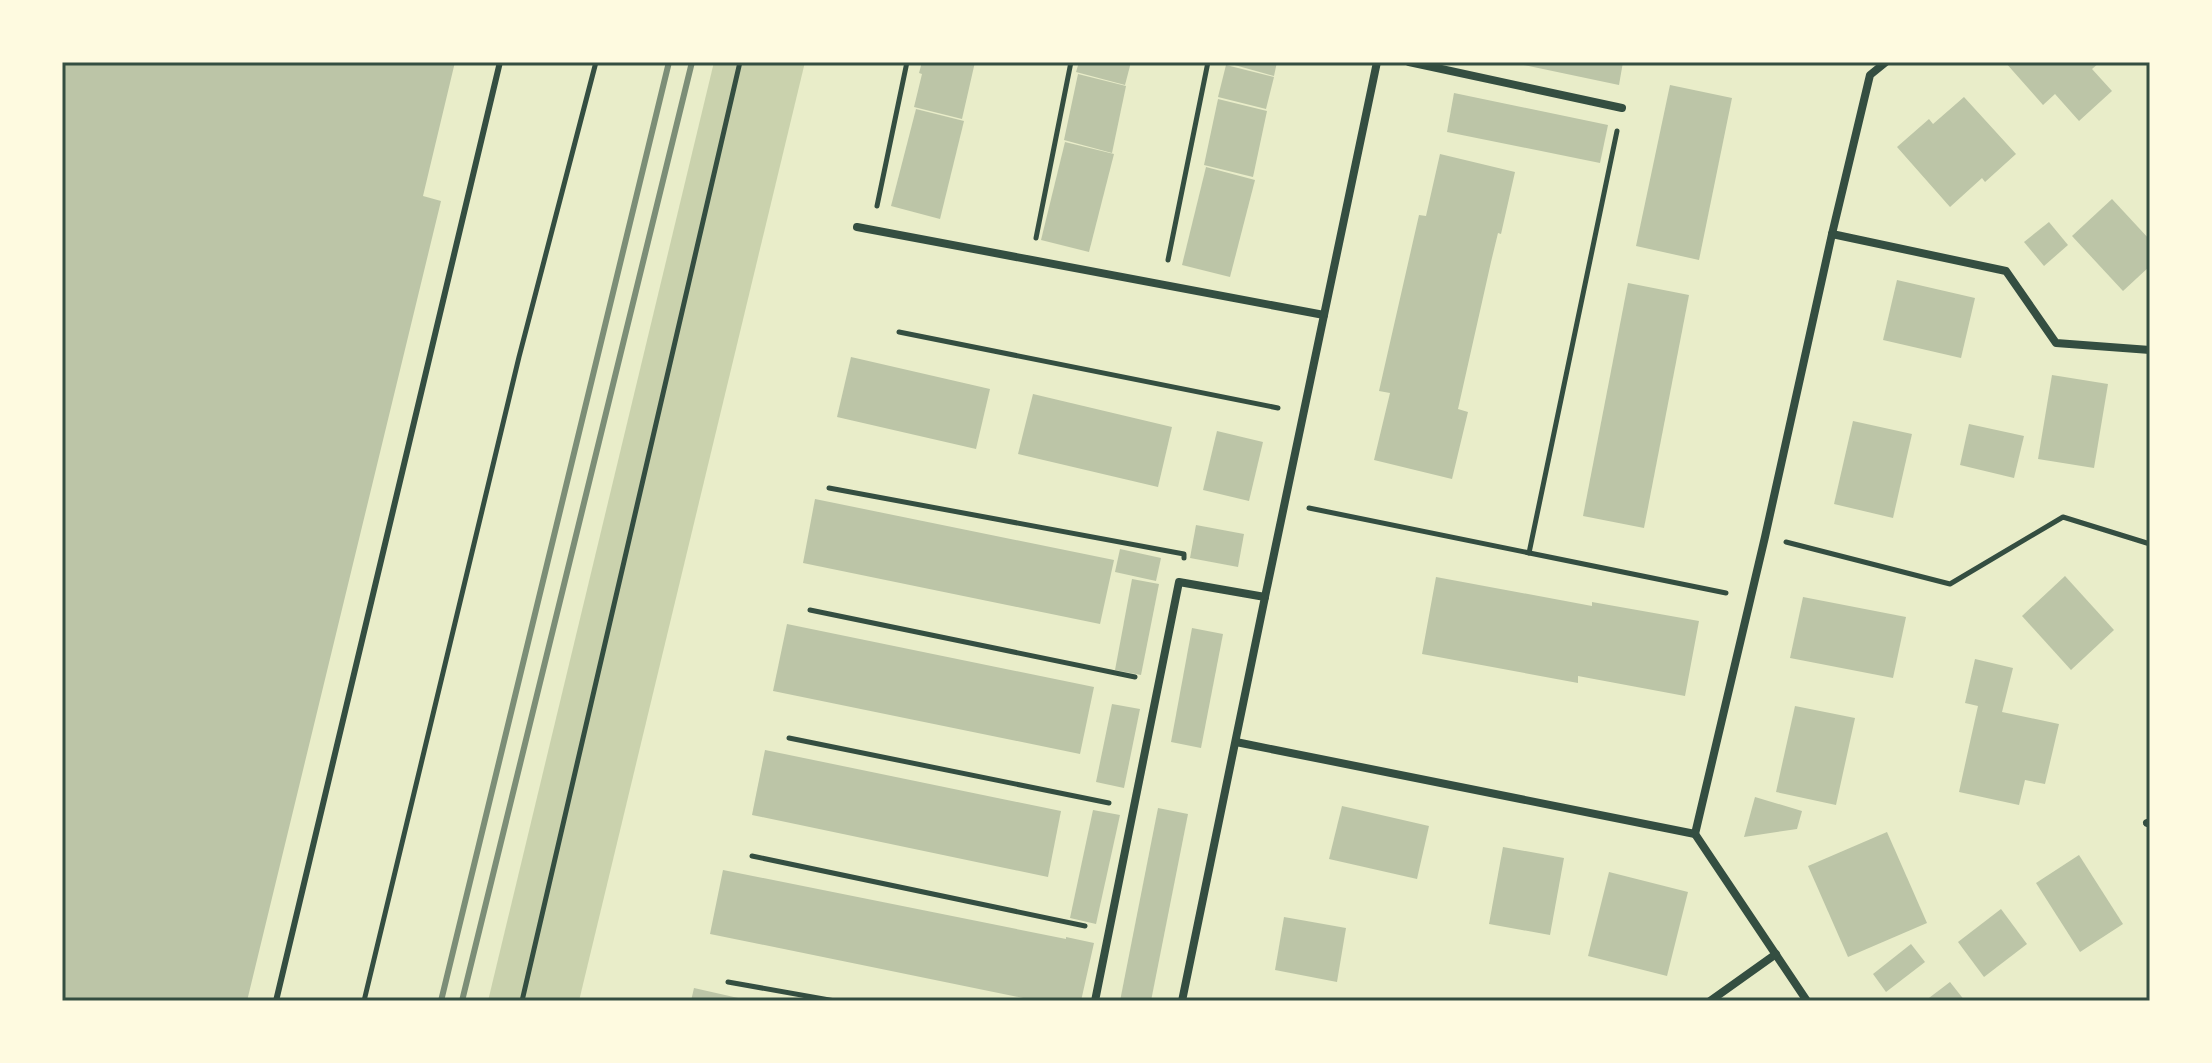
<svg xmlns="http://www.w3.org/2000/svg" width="2212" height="1063" font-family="'Titillium Web',sans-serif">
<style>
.green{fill:#cad2ad}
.building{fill:#bcc5a7}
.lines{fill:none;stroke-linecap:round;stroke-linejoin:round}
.path{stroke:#344e41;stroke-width:5}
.service{stroke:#344e41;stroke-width:6}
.minor{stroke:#344e41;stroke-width:8}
.rail{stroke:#7c8e77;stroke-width:6}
.neatline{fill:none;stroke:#344e41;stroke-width:3}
</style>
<rect width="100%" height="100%" fill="#e9edc9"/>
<path class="green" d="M714 62H805L579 1001H488Z"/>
<g class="building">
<path d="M62 62H455L423 196 441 201 247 1001H62Z"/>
<path d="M922 62H975L962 119 914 107 922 74 919 73Z"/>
<path d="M1079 62H1131L1125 85 1076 72Z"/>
<path d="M1224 62H1277L1274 76Z"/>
<path d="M1510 62H1623L1619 85Z"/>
<path d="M2005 62H2100L2092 69 2112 91 2079 121 2055 94 2043 105Z"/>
<path d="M1226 65 1274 77 1266 109 1218 97Z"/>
<path d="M1078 74 1126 86 1112 153 1064 140Z"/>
<path d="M1670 85 1732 98 1699 260 1636 246Z"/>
<path d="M1454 93 1608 125 1600 163 1447 132Z"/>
<path d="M1964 97 2016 154 1985 182 1982 178 1950 207 1897 147 1929 119 1933 124Z"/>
<path d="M1218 99 1267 111 1253 177 1204 165Z"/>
<path d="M916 109 964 121 940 219 891 206Z"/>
<path d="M1065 142 1114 154 1089 252 1041 240Z"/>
<path d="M1440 154 1515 172 1501 234 1498 233 1491 262 1458 409 1468 412 1452 479 1374 460 1390 393 1379 391 1419 215 1426 216Z"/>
<path d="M1206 167 1255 180 1230 277 1182 265Z"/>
<path d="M2112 199 2150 240V266L2123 291 2072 236Z"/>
<path d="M2049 222 2068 245 2044 266 2024 242Z"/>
<path d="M1897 280 1975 298 1961 358 1883 340Z"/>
<path d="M1628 283 1689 295 1644 528 1583 516Z"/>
<path d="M851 357 990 389 976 449 837 417Z"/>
<path d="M2052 375 2108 384 2094 468 2038 459Z"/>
<path d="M1033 394 1172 427 1158 487 1018 454Z"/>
<path d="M1853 421 1912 434 1893 518 1834 504Z"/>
<path d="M1969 424 2024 436 2014 478 1960 465Z"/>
<path d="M1217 431 1263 442 1249 501 1203 490Z"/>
<path d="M815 499 1114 560 1100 624 803 563Z"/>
<path d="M1196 525 1244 534 1238 567 1190 558Z"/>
<path d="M1120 549 1161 558 1156 581 1115 572Z"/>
<path d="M2065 576 2114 630 2071 670 2022 616Z"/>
<path d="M1436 577 1592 606V602L1699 621 1685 696 1578 676V683L1422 654Z"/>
<path d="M1132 579 1159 584 1141 675 1115 670Z"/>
<path d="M1803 597 1906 617 1893 678 1790 658Z"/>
<path d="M787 624 1094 687 1080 754 773 691Z"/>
<path d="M1192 628 1223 634 1201 748 1171 742Z"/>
<path d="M1975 659 2013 668 2002 712 2059 724 2045 784 2025 780 2019 805 1959 792 1978 706 1965 703Z"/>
<path d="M1112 704 1140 709 1124 788 1096 782Z"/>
<path d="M1795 706 1855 718 1836 805 1776 792Z"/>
<path d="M765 750 1061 811 1048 877 752 815Z"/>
<path d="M1755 797 1802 811 1797 829 1744 837Z"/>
<path d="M1342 806 1429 826 1417 879 1329 859Z"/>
<path d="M1158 808 1188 814 1151 1001H1120Z"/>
<path d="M1093 810 1120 815 1096 924 1070 918Z"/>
<path d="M1887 832 1927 923 1848 957 1808 866Z"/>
<path d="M1503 847 1564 858 1550 935 1489 924Z"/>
<path d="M2079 855 2123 924 2080 952 2036 883Z"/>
<path d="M723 870 1066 939V937L1094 943 1081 1001H1038L710 934Z"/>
<path d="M1609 872 1688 892 1667 976 1588 956Z"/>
<path d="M2001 909 2027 944 1984 977 1958 942Z"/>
<path d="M1284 917 1346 928 1337 982 1275 970Z"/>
<path d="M1911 944 1925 962 1886 992 1873 974Z"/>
<path d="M1950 982 1965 1001H1925Z"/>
<path d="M694 988 747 1000V1001H691Z"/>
</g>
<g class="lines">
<g class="path">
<path d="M877 206 907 62"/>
<path d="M1036 238 1071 62"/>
<path d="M1168 260 1208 62"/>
<path d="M899 332 1278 408"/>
<path d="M829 488 1184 554V558"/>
<path d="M1309 508 1726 593"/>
<path d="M1786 542 1950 584 2063 517 2150 544"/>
<path d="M1529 553 1617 131"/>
<path d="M810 610 1135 677"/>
<path d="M789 738 1109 803"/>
<path d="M752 856 1085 926"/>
<path d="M728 982 835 1001"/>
<path d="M364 1001 519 357 596 62"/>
<path d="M522 1001 740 62"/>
</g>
<path class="service" d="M276 1001 500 62"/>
<g class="minor">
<path d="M1409 62 1622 108"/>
<path d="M857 227 1324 315"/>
<path d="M1832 234 2006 271 2056 343 2150 350"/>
<path d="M1236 742 1695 834 1807 1001"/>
<path d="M2147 823 2150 822"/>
<path d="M1695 834 1765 537 1832 234 1870 75 1886 62"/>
<path d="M1095 1001 1179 582 1265 597"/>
<path d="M1182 1001 1265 597 1377 62"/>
<path d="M1710 1001 1776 954"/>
</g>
<g class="rail">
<path d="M441 1001 669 62"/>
<path d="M462 1001 692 62"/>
</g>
</g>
<rect width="2212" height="1063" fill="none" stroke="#fefae0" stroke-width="128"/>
<rect x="64" y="64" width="2084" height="935" class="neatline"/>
</svg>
